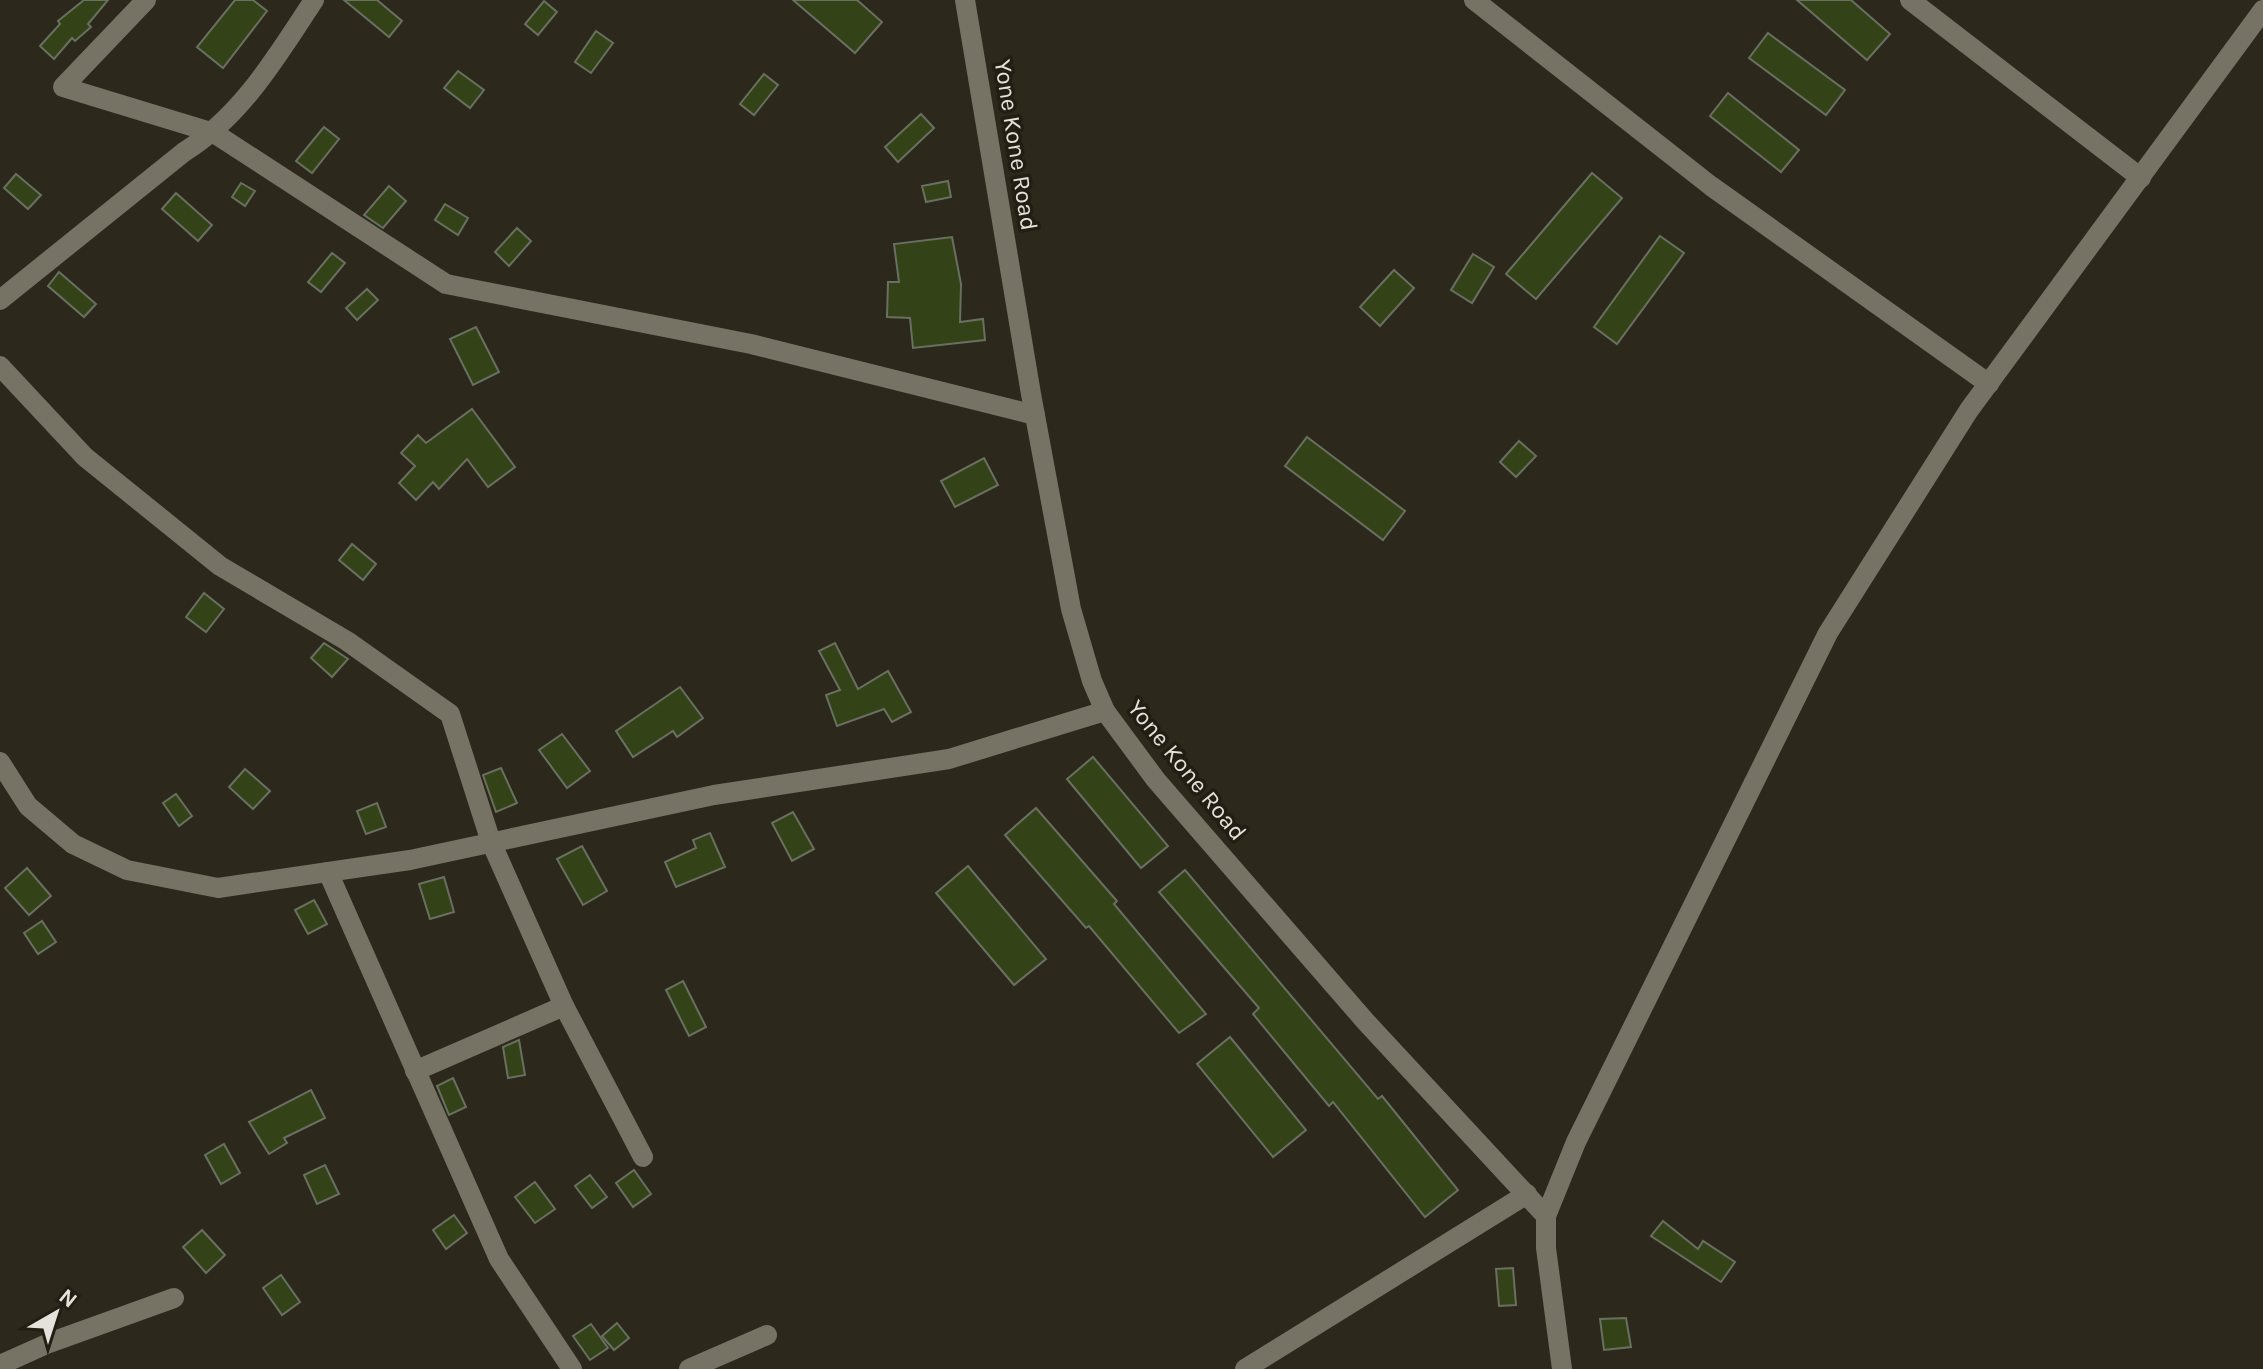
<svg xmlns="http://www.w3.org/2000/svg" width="2263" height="1369" font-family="Karla,sans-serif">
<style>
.building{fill:#344317;stroke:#696f61;stroke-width:2}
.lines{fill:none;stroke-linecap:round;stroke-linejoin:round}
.street{stroke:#767264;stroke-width:20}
.secondary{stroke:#767264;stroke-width:20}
.labels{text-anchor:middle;stroke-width:7;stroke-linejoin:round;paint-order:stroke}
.street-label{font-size:24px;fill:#e4e2da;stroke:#221e13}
</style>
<rect width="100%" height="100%" fill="#2c281c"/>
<g class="building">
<path d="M84 0H108L88 24 91 27 75 41 72 38 54 59 40 46 60 24 58 21Z"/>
<path d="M235 0H253L267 11 223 68 197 47Z"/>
<path d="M344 0H377L402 21 389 37Z"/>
<path d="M793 0H857L882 22 855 53Z"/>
<path d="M1797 0H1851L1890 34 1867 60Z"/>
<path d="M544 1 557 12 538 35 525 24Z"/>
<path d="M596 31 613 43 591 73 575 62Z"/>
<path d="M1768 33 1845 90 1826 115 1749 58Z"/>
<path d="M458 71 484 90 470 108 444 88Z"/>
<path d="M764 74 778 85 754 115 740 104Z"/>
<path d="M1728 93 1799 150 1781 172 1710 116Z"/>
<path d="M921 114 934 128 898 162 885 147Z"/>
<path d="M324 127 339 139 312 173 296 161Z"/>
<path d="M1592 173 1622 198 1536 299 1506 274Z"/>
<path d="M16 174 41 195 28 209 4 188Z"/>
<path d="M948 181 951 197 926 202 922 186Z"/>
<path d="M241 183 255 191 245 206 232 197Z"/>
<path d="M389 186 406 201 383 228 364 215Z"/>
<path d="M176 193 212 225 198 241 162 209Z"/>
<path d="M445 204 468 218 458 235 435 220Z"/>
<path d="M517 228 531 241 509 266 495 252Z"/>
<path d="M1660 236 1684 253 1617 344 1594 327Z"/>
<path d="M952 237 961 284 960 322 983 319 985 340 913 348 910 318 887 317 888 282H899L894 244Z"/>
<path d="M332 253 345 263 321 292 308 282Z"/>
<path d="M1473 254 1494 267 1472 303 1451 290Z"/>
<path d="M1394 270 1414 288 1380 326 1360 307Z"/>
<path d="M59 272 96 304 84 317 48 286Z"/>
<path d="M367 289 378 300 357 320 346 308Z"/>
<path d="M476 327 499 372 473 385 450 339Z"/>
<path d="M472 409 515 467 488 487 467 459 439 489 433 482 416 500 399 483 415 466 401 453 418 435 426 443Z"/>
<path d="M1307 437 1405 511 1383 540 1285 466Z"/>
<path d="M1519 441 1536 456 1516 477 1500 462Z"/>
<path d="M984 458 998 485 955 507 941 481Z"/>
<path d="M352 544 376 564 363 580 339 560Z"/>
<path d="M204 593 224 609 206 632 186 617Z"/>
<path d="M324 643 348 659 332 677 311 658Z"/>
<path d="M835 643 858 689 888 671 911 712 892 722 884 709 837 726 826 695 840 690 819 651Z"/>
<path d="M680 687 703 718 677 737 673 731 633 757 616 731Z"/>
<path d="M562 734 590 771 567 788 539 750Z"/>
<path d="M1093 757 1168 846 1141 868 1067 779Z"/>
<path d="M501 768 517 803 496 812 483 775Z"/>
<path d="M245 769 270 791 253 809 229 787Z"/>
<path d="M176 794 192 816 179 826 163 803Z"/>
<path d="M377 803 386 827 366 834 357 811Z"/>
<path d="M1036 808 1117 901 1114 904 1206 1014 1179 1033 1089 926 1086 928 1005 835Z"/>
<path d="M793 812 814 849 792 861 772 823Z"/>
<path d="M710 833 725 867 676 887 665 862 696 848 693 840Z"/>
<path d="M582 846 607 891 583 905 557 859Z"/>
<path d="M968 866 1046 959 1014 985 936 893Z"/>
<path d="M27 868 51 896 29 915 5 888Z"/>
<path d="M1185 870 1378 1099 1382 1096 1458 1190 1425 1217 1333 1102 1329 1106 1253 1014 1259 1008 1159 892Z"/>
<path d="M444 877 454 912 430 919 419 884Z"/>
<path d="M314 900 327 924 308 934 295 910Z"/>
<path d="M42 921 56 942 38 954 24 933Z"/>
<path d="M683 981 706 1027 689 1036 666 990Z"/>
<path d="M1230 1037 1306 1130 1273 1157 1197 1064Z"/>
<path d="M519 1040 525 1075 508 1078 503 1047Z"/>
<path d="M453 1078 466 1107 449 1115 437 1086Z"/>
<path d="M311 1090 325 1118 284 1138 287 1143 269 1154 249 1122Z"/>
<path d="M224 1144 240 1173 221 1184 205 1155Z"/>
<path d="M325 1165 339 1194 317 1204 304 1175Z"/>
<path d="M634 1170 651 1194 633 1207 616 1183Z"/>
<path d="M590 1175 607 1197 592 1208 575 1186Z"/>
<path d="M535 1182 555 1209 535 1223 515 1197Z"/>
<path d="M454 1215 467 1233 446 1249 433 1230Z"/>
<path d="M1663 1221 1698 1249 1703 1241 1735 1262 1721 1282 1651 1236Z"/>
<path d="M202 1230 225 1255 206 1273 183 1247Z"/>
<path d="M1513 1268 1516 1305 1499 1306 1496 1269Z"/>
<path d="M281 1275 300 1302 282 1315 263 1288Z"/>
<path d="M1626 1318 1631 1347 1604 1350 1600 1319Z"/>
<path d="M617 1323 629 1338 614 1350 602 1336Z"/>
<path d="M591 1324 608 1348 590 1360 573 1336Z"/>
</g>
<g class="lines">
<g class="street">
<path d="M146 0 63 87 214 133 446 284 751 344 1035 415"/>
<path d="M1474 0 1711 186 1989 384"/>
<path d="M1910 0 2141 178"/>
<path d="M0 300 184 152C242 116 277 56 314 0"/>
<path d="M0 366 85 457 220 566 347 641 450 714 491 842 564 1006 643 1157"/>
<path d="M0 762 28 806 73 844 127 870 218 888 410 860 714 795 949 759 1105 711"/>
<path d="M328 872 499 1259 572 1369"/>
<path d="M415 1071 564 1006"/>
<path d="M0 1365 49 1343 174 1298"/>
<path d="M689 1369 767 1335"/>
<path d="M1245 1369 1527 1194"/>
</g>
<g class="secondary">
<path d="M965 0 1031 394 1071 609 1092 681 1105 711 1156 780 1366 1022 1546 1216V1248L1562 1369"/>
<path d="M1546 1216 1576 1142 1828 633 1969 410 2263 10"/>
</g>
</g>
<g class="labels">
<g class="street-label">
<text transform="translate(1016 145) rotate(81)" y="8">Yone Kone Road</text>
<text transform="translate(1187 770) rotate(51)" y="8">Yone Kone Road</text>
</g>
</g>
<g transform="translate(56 1313) rotate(39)" stroke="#221e13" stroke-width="6" paint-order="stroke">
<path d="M0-6L14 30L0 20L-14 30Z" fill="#e4e2da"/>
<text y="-12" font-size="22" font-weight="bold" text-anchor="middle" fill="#e4e2da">N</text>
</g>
</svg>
